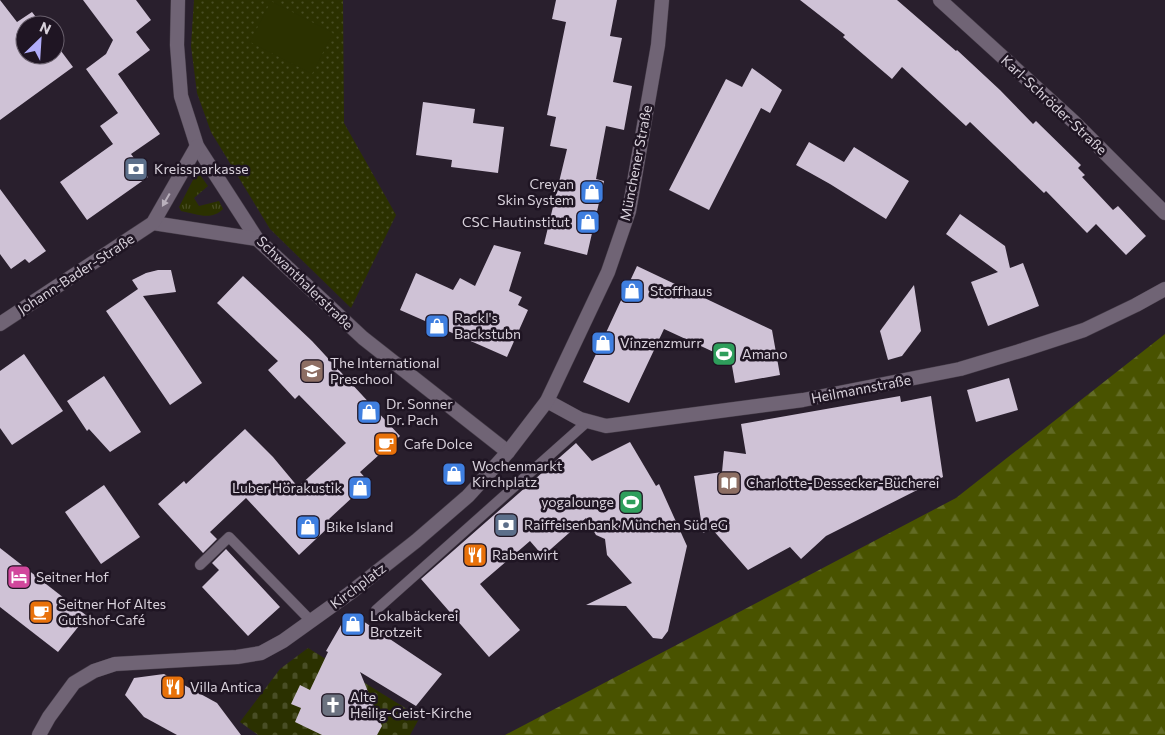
<svg xmlns="http://www.w3.org/2000/svg" width="1165" height="735" font-family="Commissioner,sans-serif">
<style>
.grass{fill:url(#grass-tufts)}
.forest{fill:url(#forest-firs)}
.cemetery{fill:url(#cemetery-stones)}
.park{fill:url(#park-dots)}
.garden{fill:#2b3100}
.building{fill:#cfc2d6}
.lines{fill:none;stroke-linecap:round;stroke-linejoin:round}
.service-casing{stroke:#453c48;stroke-width:11}
.minor-casing{stroke:#453c48;stroke-width:15}
.service{stroke:#706475;stroke-width:10}
.minor{stroke:#706475;stroke-width:14}
.oneway{fill:#b9b0bc}
.labels{text-anchor:middle;stroke-width:5;stroke-linejoin:round;paint-order:stroke}
.street-label{font-size:14px;fill:#d8d1db;stroke:#1f1523}
.poi-label{font-size:14px;fill:#d8d1db;stroke:#1f1523;text-anchor:start}
</style>
<defs>
<pattern id="grass-tufts" width="24" height="20" patternUnits="userSpaceOnUse" patternTransform="scale(1.25)"><rect width="24" height="20" fill="#2b3100"/><path d="M3 7l-1-3M5 7V3M7 7l1-3M15 17l-1-3M17 17v-4M19 17l1-3" fill="none" stroke="#494e25"/></pattern>
<pattern id="forest-firs" width="22" height="20" patternUnits="userSpaceOnUse" patternTransform="scale(1.25)"><rect width="22" height="20" fill="#495300"/><path d="M5 1l3.5 6h-7zM16 11l3.5 6h-7z" fill="#626b25"/></pattern>
<pattern id="cemetery-stones" width="16" height="16" patternUnits="userSpaceOnUse" patternTransform="scale(1.25)"><rect width="16" height="16" fill="#2b3100"/><path d="M2 7V4a2 2 0 0 1 4 0v3zM10 15v-3a2 2 0 0 1 4 0v3z" fill="#494e25"/></pattern>
<pattern id="park-dots" width="8" height="8" patternUnits="userSpaceOnUse" patternTransform="scale(1.25)"><rect width="8" height="8" fill="#2b3100"/><path d="M2 2h.1M6 6h.1" fill="none" stroke="#494e25" stroke-width="1.8" stroke-linecap="round"/></pattern>
</defs>
<rect width="100%" height="100%" fill="#291f2d"/>
<path class="grass" d="M200 175 208 186 194 198 199 206 219 201 223 209C211 221 197 214 181 211L179 207 195 176Z"/>
<path class="forest" d="M1165 334V735H505L956 498Z"/>
<path class="cemetery" d="M308 648 420 717 410 735H258L240 722 280 669Z"/>
<path class="park" d="M194 0H343L344 123 396 215 351 308 270 229 211 132 197 93 191 46Z"/>
<path class="garden" d="M271 1 333 33 312 74 250 42Z"/>
<g class="building">
<path d="M0 0 17 22 32 12 42 25H25V55H55V43L73 67 0 120Z"/>
<path d="M83 0H136L151 20 136 32 150 50 118 74 160 134 131 154 148 177 87 220 60 182 113 144 100 126 118 113 86 69 106 54 113 40Z"/>
<path d="M556 0H617L610 36 622 38 613 82 632 86 624 130 606 126 596 179 604 181 587 255 544 244 567 149 550 146 556 117 547 115 566 22 552 19Z"/>
<path d="M800 0H897L956 51 957 50 1000 90 1033 124 1036 121 1081 165 1078 168 1085 175 1082 177 1113 210 1118 206 1146 236 1126 255 1096 224 1087 233 1046 191 1044 193 970 122 966 126 902 67 892 79 843 37 845 35Z"/>
<path d="M752 68 782 90 770 113 761 108 709 210 669 190 726 79 742 87Z"/>
<path d="M423 102 475 109 473 123 504 127 498 173 451 167 452 160 416 155Z"/>
<path d="M809 142 844 162 854 147 909 181 886 219 830 184 796 165Z"/>
<path d="M0 189 46 251 29 263 25 259 11 269 0 254Z"/>
<path d="M960 214 1005 246 1010 268 1023 263 1039 306 988 326 971 282 998 272 946 234Z"/>
<path d="M494 245 521 252 509 291 522 297 518 305 528 310 507 357 400 310 416 273 453 290 460 278 475 286Z"/>
<path d="M637 266 772 330 780 375 735 383 731 360 664 329 629 403 583 382Z"/>
<path d="M158 270H171L176 292 143 296 202 383 170 405 106 311 138 289 132 280 146 273Z"/>
<path d="M243 276 312 341 400 436 360 472 369 482 329 519 333 523 299 555 246 498 210 532 217 539 203 553 158 504 184 481 186 484 245 429 273 457 298 487 346 443 299 395 295 399 268 370 278 361 217 303Z"/>
<path d="M914 285 921 331 902 356 888 360 880 331Z"/>
<path d="M24 354 63 411 12 445 0 428V371Z"/>
<path d="M104 376 141 432 110 452 89 429 87 431 67 401Z"/>
<path d="M1009 378 1018 410 976 422 967 390Z"/>
<path d="M900 396 901 402 931 396 943 477 826 536 801 559 790 547 748 570 712 529 703 533 694 476 722 472 724 451 746 454 741 424Z"/>
<path d="M630 442 656 486 659 484 687 546 668 631 662 639 653 638 626 606 586 605 632 583 607 555 605 539 596 535 586 518 543 556 530 541 480 584 520 630 489 657 421 579 576 443 592 461Z"/>
<path d="M104 485 140 537 101 564 65 512Z"/>
<path d="M0 548 87 616 58 652 0 607Z"/>
<path d="M226 549 280 607 248 636 202 587 219 570 212 563Z"/>
<path d="M351 613 442 674 416 706 360 672 382 726 377 735H322L295 722 301 708 291 704 300 685 310 690 328 652 326 651 341 625 342 627Z"/>
<path d="M164 674 217 703 241 735H177L144 717 125 695 134 678Z"/>
</g>
<g class="lines">
<g class="service-casing">
<g id="service">
<path d="M200 565 229 537 311 621"/>
<path d="M376 610 588 421"/>
</g>
</g>
<g class="minor-casing">
<g id="minor">
<path d="M178 0 177 45 181 96 191 127 197 146 257 239 363 338 508 452"/>
<path d="M940 0 1074 122 1165 213"/>
<path d="M153 223 257 239"/>
<path d="M0 324 153 223 197 146"/>
<path d="M547 401 580 419 606 426 803 400 960 369 1023 350 1084 330 1136 305 1165 289"/>
<path d="M39 735 49 717 74 683 94 671 115 664 237 657 261 653 283 641 350 593 416 541 468 496 508 452 547 401 608 272 629 211 658 45 662 0"/>
</g>
</g>
<use href="#service" class="service"/>
<use href="#minor" class="minor"/>
</g>
<defs><path id="oneway-solid" d="M-6-.8H1V-3.2L6.5 0L1 3.2V.8H-6Z" transform="scale(1.25)"/></defs>
<use class="oneway" href="#oneway-solid" transform="translate(166 200) rotate(120)"/>
<defs>
<g id="bank-square" transform="scale(1.25)"><rect x="-9" y="-9" width="18" height="18" rx="4" fill="#5c6f8a" stroke="#1f1523"/><path d="M-6-4H6V4H-6ZM0-2.3a2.3 2.3 0 1 0 0 4.6a2.3 2.3 0 1 0 0-4.6Z" fill="#fff"/></g>
<g id="shop-square" transform="scale(1.25)"><rect x="-9" y="-9" width="18" height="18" rx="4" fill="#3f7fe0" stroke="#1f1523"/><path d="M-5-2.5h2.3a2.7 3.5 0 0 1 5.4 0H5L5.5 6h-11ZM-1.5-2.5h3a1.5 2.3 0 0 0-3 0Z" fill="#fff"/></g>
<g id="stadium-square" transform="scale(1.25)"><rect x="-9" y="-9" width="18" height="18" rx="4" fill="#2e9e5b" stroke="#1f1523"/><path d="M0-5a6.5 5 0 1 0 0 10a6.5 5 0 1 0 0-10ZM-3.5-1.8h7v3.6h-7Z" fill="#fff"/></g>
<g id="school-square" transform="scale(1.25)"><rect x="-9" y="-9" width="18" height="18" rx="4" fill="#8d6e63" stroke="#1f1523"/><path d="M0-5L7-2L0 1L-7-2ZM-4 1L0 2.5L4 1V4Q0 6-4 4Z" fill="#fff"/></g>
<g id="cafe-square" transform="scale(1.25)"><rect x="-9" y="-9" width="18" height="18" rx="4" fill="#e8710a" stroke="#1f1523"/><path d="M-5.5-4.5H6V0H3Q3 3.5 0 3.5H-2.5Q-5.5 3.5-5.5 0ZM3-3.2v2h1.7v-2ZM-6 4.5H4V6H-6Z" fill="#fff"/></g>
<g id="library-square" transform="scale(1.25)"><rect x="-9" y="-9" width="18" height="18" rx="4" fill="#8d6e63" stroke="#1f1523"/><path d="M-6-4Q-3-5.5-.7-3.5V5Q-3 3-6 4ZM6-4Q3-5.5 .7-3.5V5Q3 3 6 4Z" fill="#fff"/></g>
<g id="restaurant-square" transform="scale(1.25)"><rect x="-9" y="-9" width="18" height="18" rx="4" fill="#e8710a" stroke="#1f1523"/><path d="M-5-6h1v4h1v-4h1v4h1v-4h1v5L-1.5 .5V6h-2V.5L-5-1ZM5-6V6H3V1.5H1.5Q1.5-4 5-6Z" fill="#fff"/></g>
<g id="hotel-square" transform="scale(1.25)"><rect x="-9" y="-9" width="18" height="18" rx="4" fill="#d1479c" stroke="#1f1523"/><path d="M-6-4.5h1.5V1H6V5H4.5V3h-9V5H-6ZM-4 0a1.8 1.8 0 1 1 3.6 0ZM.5 0V-2.5h3Q6-2.5 6 0Z" fill="#fff"/></g>
<g id="church-square" transform="scale(1.25)"><rect x="-9" y="-9" width="18" height="18" rx="4" fill="#6b7280" stroke="#1f1523"/><path d="M-1.2-6h2.4v3.5h3.3v2.4h-3.3V6h-2.4V-.1h-3.3v-2.4h3.3Z" fill="#fff"/></g>
</defs>
<g fill-rule="evenodd">
<use href="#bank-square" x="136" y="169"/>
<use href="#shop-square" x="592" y="192"/>
<use href="#shop-square" x="588" y="222"/>
<use href="#shop-square" x="632" y="291"/>
<use href="#shop-square" x="437" y="326"/>
<use href="#shop-square" x="603" y="343"/>
<use href="#stadium-square" x="724" y="354"/>
<use href="#school-square" x="312" y="371"/>
<use href="#shop-square" x="369" y="412"/>
<use href="#cafe-square" x="386" y="444"/>
<use href="#shop-square" x="454" y="474"/>
<use href="#library-square" x="729" y="483"/>
<use href="#shop-square" x="360" y="488"/>
<use href="#stadium-square" x="631" y="502"/>
<use href="#bank-square" x="506" y="525"/>
<use href="#shop-square" x="308" y="527"/>
<use href="#restaurant-square" x="475" y="555"/>
<use href="#hotel-square" x="19" y="577"/>
<use href="#cafe-square" x="41" y="612"/>
<use href="#shop-square" x="353" y="624"/>
<use href="#restaurant-square" x="173" y="687"/>
<use href="#church-square" x="333" y="705"/>
</g>
<g class="labels">
<g class="street-label">
<text transform="translate(1054 105) rotate(43)" y="5">Karl-Schröder-Straße</text>
<text transform="translate(636 163) rotate(-79)" y="5">Münchener Straße</text>
<text transform="translate(76 274) rotate(-33)" y="5">Johann-Bader-Straße</text>
<text transform="translate(305 283) rotate(44)" y="5">Schwanthalerstraße</text>
<text transform="translate(861 389) rotate(-11)" y="5">Heilmannstraße</text>
<text transform="translate(358 586) rotate(-37)" y="5">Kirchplatz</text>
</g>
<g class="poi-label">
<text x="154" y="174">Kreissparkasse</text>
<text x="574" y="189" text-anchor="end">Creyan<tspan x="574" dy="16">Skin System</tspan></text>
<text x="570" y="227" text-anchor="end">CSC Hautinstitut</text>
<text x="650" y="296">Stoffhaus</text>
<text x="454" y="323">Rackl's<tspan x="454" dy="16">Backstubn</tspan></text>
<text x="620" y="348">Vinzenzmurr</text>
<text x="742" y="359">Amano</text>
<text x="330" y="368">The International<tspan x="330" dy="16">Preschool</tspan></text>
<text x="386" y="409">Dr. Sonner<tspan x="386" dy="16">Dr. Pach</tspan></text>
<text x="404" y="449">Cafe Dolce</text>
<text x="472" y="471">Wochenmarkt<tspan x="472" dy="16">Kirchplatz</tspan></text>
<text x="746" y="488">Charlotte-Dessecker-Bücherei</text>
<text x="342" y="493" text-anchor="end">Luber Hörakustik</text>
<text x="614" y="507" text-anchor="end">yogalounge</text>
<text x="524" y="530">Raiffeisenbank München Süd eG</text>
<text x="326" y="532">Bike Island</text>
<text x="492" y="560">Rabenwirt</text>
<text x="36" y="582">Seitner Hof</text>
<text x="58" y="609">Seitner Hof Altes<tspan x="58" dy="16">Gutshof-Café</tspan></text>
<text x="370" y="621">Lokalbäckerei<tspan x="370" dy="16">Brotzeit</tspan></text>
<text x="190" y="692">Villa Antica</text>
<text x="350" y="702">Alte<tspan x="350" dy="16">Heilig-Geist-Kirche</tspan></text>
</g>
</g>
<g transform="translate(40 40) rotate(25)"><circle r="24" fill="#1f1523" stroke="#69606d"/>
<path d="M0-4L9 19L0 12L-9 19Z" fill="#b1adfa"/>
<text y="-8" font-size="14" font-weight="bold" text-anchor="middle" fill="#d8d1db">N</text>
</g>
</svg>
